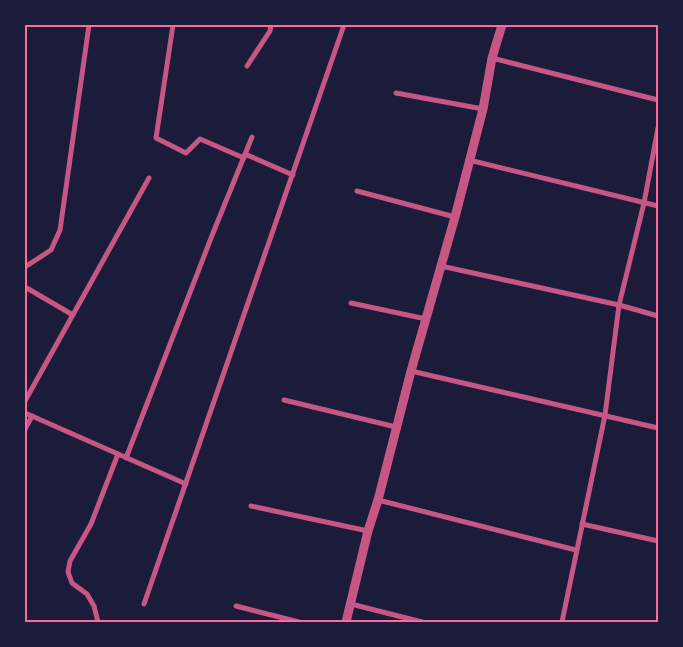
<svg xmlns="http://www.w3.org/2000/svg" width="683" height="647" font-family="'DM Sans',sans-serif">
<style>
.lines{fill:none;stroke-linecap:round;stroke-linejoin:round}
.minor{stroke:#c65784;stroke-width:5}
.tertiary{stroke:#c65784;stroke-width:9}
.neatline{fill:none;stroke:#ff6b9d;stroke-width:2}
</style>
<rect width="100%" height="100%" fill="#1b1b3a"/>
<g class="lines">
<g class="minor">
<path d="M173 25 156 138 186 153 200 139 244 158"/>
<path d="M492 58 658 100"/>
<path d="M247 66 270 31 271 25"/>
<path d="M396 93 483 109"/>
<path d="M245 154 293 175"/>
<path d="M469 160 658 206"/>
<path d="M357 191 455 217"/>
<path d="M441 266 619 305 658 316"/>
<path d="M25 267 51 250 60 230 89 25"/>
<path d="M25 287 73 315"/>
<path d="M351 303 426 319"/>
<path d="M411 371 658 428"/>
<path d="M284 400 396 427"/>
<path d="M25 401 149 178"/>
<path d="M25 413 186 484"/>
<path d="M25 429 32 416"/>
<path d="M126 458 213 233 252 137"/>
<path d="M378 500 576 550"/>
<path d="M251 506 368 531"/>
<path d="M582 524 658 541"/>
<path d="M144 604 344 25"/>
<path d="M351 604 422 622"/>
<path d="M236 606 299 622"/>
<path d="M98 622 94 606 87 594 72 583 68 572 70 561 91 524 118 454"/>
<path d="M562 622 605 415 619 305 644 203 658 128"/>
</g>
<path class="tertiary" d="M346 622 368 531 378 500 411 371 455 217 483 109 492 58 502 25"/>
</g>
<rect width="683" height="647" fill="none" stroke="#1b1b3a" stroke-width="52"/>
<rect x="26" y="26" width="631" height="595" class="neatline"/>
</svg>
